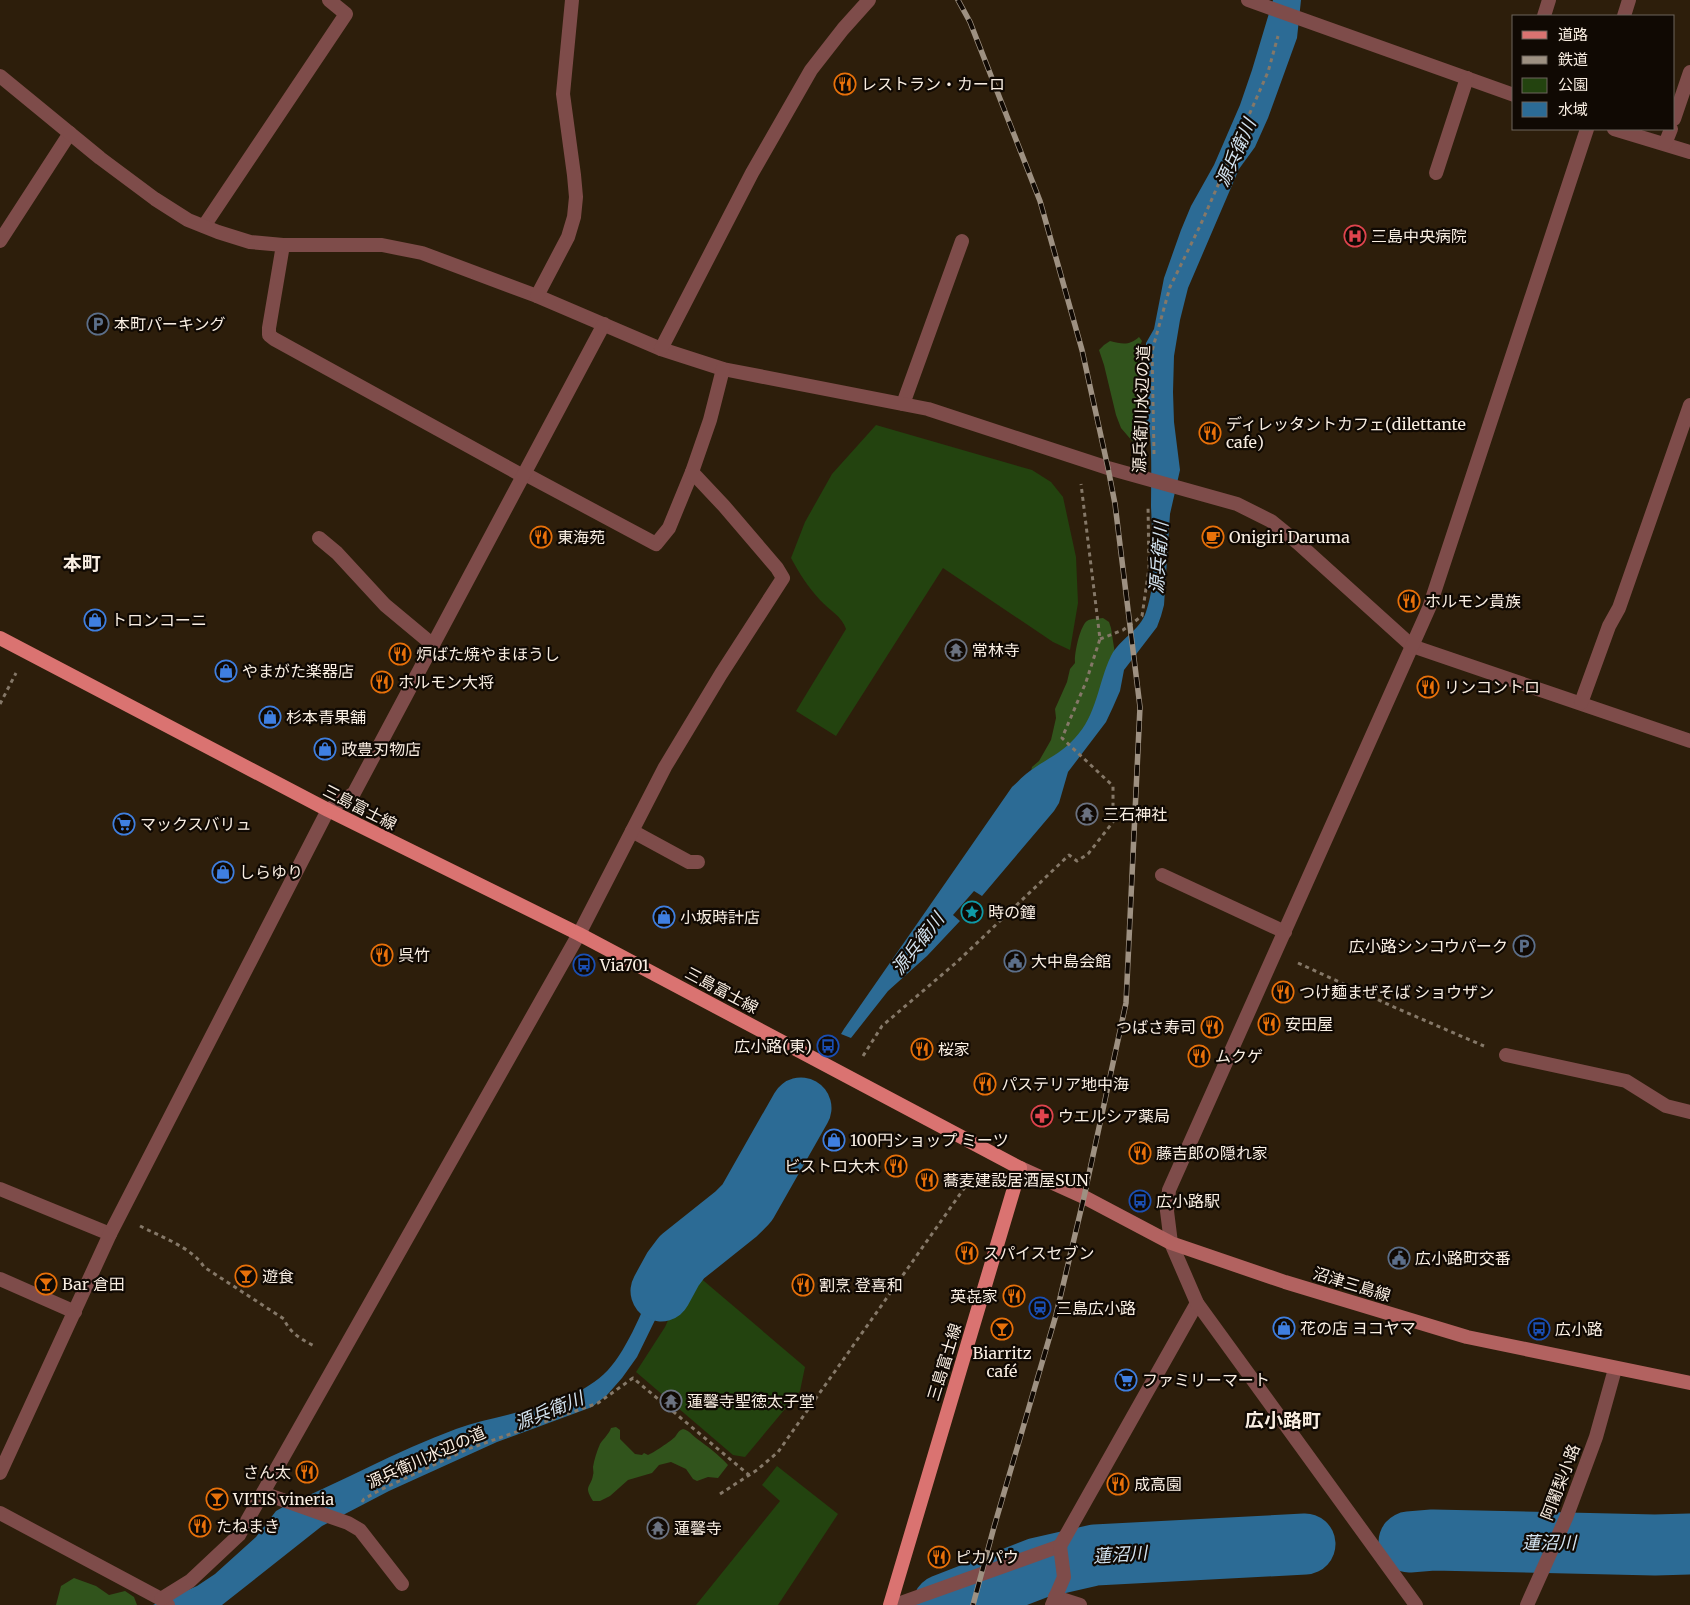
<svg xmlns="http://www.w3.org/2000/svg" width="1690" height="1605" font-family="Merriweather,'Noto Sans JP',serif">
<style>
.green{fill:#23430f}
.forest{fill:#31541c}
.water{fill:#2c6b95}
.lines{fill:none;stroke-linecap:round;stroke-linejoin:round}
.river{stroke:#2c6b95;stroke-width:61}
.path{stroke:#857868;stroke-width:3;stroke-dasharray:4 4;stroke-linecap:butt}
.service{stroke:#7e4c4a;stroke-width:14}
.minor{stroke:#7e4c4a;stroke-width:14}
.tertiary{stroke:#7e4c4a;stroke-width:14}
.secondary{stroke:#b26260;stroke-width:14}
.primary{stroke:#da7371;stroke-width:14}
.rail-casing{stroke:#9e9182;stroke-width:5.5}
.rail{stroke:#100903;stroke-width:4;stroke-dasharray:11;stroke-linecap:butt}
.labels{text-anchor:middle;stroke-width:4.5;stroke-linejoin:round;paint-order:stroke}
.poi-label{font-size:16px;fill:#f9eee2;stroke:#100903;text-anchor:start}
.street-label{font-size:16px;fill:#f9eee2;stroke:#100903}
.water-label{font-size:18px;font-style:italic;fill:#d3e3f0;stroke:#100903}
.quarter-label{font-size:19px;font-weight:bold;fill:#f9eee2;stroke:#100903}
</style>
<rect width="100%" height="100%" fill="#2d1e0b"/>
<g class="green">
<path d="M876 425 1032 470 1051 482 1063 497 1076 557 1078 603 1070 650 1053 642 943 568 836 736 796 711 846 629C842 616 829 610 820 600 808 587 799 573 791 558L805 522 832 474Z"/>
<path d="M691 1270 805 1367 800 1391 745 1457 733 1455 636 1372 665 1327Z"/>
<path d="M777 1466 838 1514 778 1605H696L780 1501 762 1485Z"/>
</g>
<g class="forest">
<path d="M1139 337 1142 341 1139 348 1142 393 1140 431 1142 439 1140 442H1133L1121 428 1116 415 1104 365 1099 350 1104 345 1110 341C1122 344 1129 346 1139 337Z"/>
<path d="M1103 618 1109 622 1111 628 1115 654 1100 698 1079 738 1030 775 1032 767 1039 761 1051 740 1056 718 1055 709 1067 682 1070 669 1075 663C1074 654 1080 626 1087 621 1091 618 1098 619 1103 618Z"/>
<path d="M616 1427 620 1430V1439L635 1454 642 1455 644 1453 648 1455C653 1453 671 1441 675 1437 678 1433 678 1431 683 1429 690 1431 691 1434 696 1438 708 1447 718 1454 728 1465L718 1478 708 1477 697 1481 693 1479 686 1469 671 1462 659 1465 652 1473 628 1480 610 1496 600 1501H593C583 1485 591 1488 593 1475 594 1473 593 1470 593 1467 594 1460 597 1451 600 1444 604 1438 609 1434 611 1428Z"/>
<path d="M74 1578 96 1586 109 1595 125 1591 134 1597 137 1605H56L61 1586Z"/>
</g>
<g class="water">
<path d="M1273 0H1301L1297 38 1268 118 1255 147 1239 169 1188 288 1180 320 1174 356 1173 392 1174 422 1180 470 1170 514 1164 605 1161 616 1157 627 1124 670 1120 691 1113 707 1106 722 1068 772 1059 803 1054 811 982 896 974 891 953 915 960 921 927 956 888 991 851 1038 841 1034 844 1029 1012 787C1017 783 1021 778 1026 774 1042 761 1061 754 1075 738 1097 715 1098 683 1111 656 1120 638 1140 631 1146 612 1158 577 1152 542 1151 506 1151 482 1152 458 1150 434L1145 430 1146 343 1154 329 1164 278 1181 230 1191 206 1214 165 1240 105 1252 70Z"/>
<path d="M715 1227 719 1233 690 1256 679 1271 637 1357 622 1378 607 1395 592 1407 497 1442 389 1491 322 1526 222 1605H153L197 1586 215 1574 256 1537 276 1511 283 1507C341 1482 396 1451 456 1429 503 1412 566 1409 604 1374 625 1355 642 1311 654 1285 658 1276 662 1266 668 1258 675 1248 703 1237 715 1227Z"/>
</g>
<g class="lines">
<g class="river">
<path d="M661 1291 673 1269 682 1257 736 1214 747 1203 801 1108"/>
<path d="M1409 1542 1433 1540 1655 1545 1690 1544"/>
<path d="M943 1605 1038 1568 1095 1555 1305 1544"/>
</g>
<g class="path">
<path d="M1154 454 1152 351 1170 287 1200 226 1268 72 1278 36"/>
<path d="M1100 639 1123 630 1142 616 1149 568 1148 505"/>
<path d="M0 704 16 673"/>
<path d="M1298 963 1396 1008 1484 1046"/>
<path d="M863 1056 882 1026 958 961 1069 855 1077 861 1088 854 1113 822V786L1062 738 1086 682 1100 639 1081 484"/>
<path d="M140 1226C159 1236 193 1248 204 1267L284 1319C290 1334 303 1340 316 1347"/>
<path d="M720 1494 757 1470 778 1452 975 1173"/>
<path d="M362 1502 364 1499 380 1490 468 1449 598 1403 633 1378 749 1475"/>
</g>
<g class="service">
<path d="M204 226 346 14 329 0"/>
<path d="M0 241 70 133"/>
<path d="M283 245 269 328V335L274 339 523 476"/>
<path d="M903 404 962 241"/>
<path d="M525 474 656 544 669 528 692 472"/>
<path d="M319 538 337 553 385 605 433 645"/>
<path d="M632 831 689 862H698"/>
<path d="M1506 1055 1626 1081 1666 1106 1690 1112"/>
<path d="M0 1189 110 1234"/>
<path d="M0 1279 75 1312"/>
<path d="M263 1493 348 1523 360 1530 402 1584"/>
<path d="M1527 1605 1566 1518 1596 1437 1615 1369"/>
</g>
<g class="minor">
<path d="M1248 0 1514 95"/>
<path d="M1544 16 1549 0"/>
<path d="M1624 16 1629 0"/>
<path d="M0 76 100 158 155 199 188 220 218 232 250 242 283 245H382L422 253 537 296 661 349 723 369 928 409 1108 468 1237 504 1271 521 1298 543 1412 646 1690 741"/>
<path d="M1674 119 1690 72"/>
<path d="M1614 129 1690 152"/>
<path d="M1665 144 1671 129"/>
<path d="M1436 173 1467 78"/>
<path d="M537 296 568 237 574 217 576 197 574 175 563 94 572 0"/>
<path d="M661 349 752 173 811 70 843 29 869 0"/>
<path d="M1581 703 1609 626 1619 608 1690 405"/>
<path d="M1162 875 1285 932"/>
<path d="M1171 1243 1167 1211 1169 1190 1429 608 1587 129"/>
<path d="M0 1473 110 1234 328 810 354 793 604 324"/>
<path d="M0 1513 161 1599 168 1605"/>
<path d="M1055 1597 1080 1605"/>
<path d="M161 1599 190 1581 239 1535 579 934 665 767 721 674 783 578 777 568 724 506 692 472 710 420 723 369"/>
<path d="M895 1605 1060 1546"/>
<path d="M1052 1605 1064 1577 1060 1546 1197 1303"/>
</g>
<path class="tertiary" d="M1171 1243 1197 1303 1416 1605"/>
<path class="secondary" d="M1020 1168 1084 1197 1171 1243 1285 1282 1467 1337 1690 1383"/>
<path class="primary" d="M0 638 328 810 579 934 1020 1168 890 1605"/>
<g class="rail-casing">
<path id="rail" d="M958 0 970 22 1040 201 1082 350 1108 468 1115 504 1140 707 1126 1003 1084 1197 1056 1315 994 1527 973 1605"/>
</g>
<use href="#rail" class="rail"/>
</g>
<defs>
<g id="restaurant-ring" transform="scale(1.125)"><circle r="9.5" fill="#100903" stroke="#e8710a" stroke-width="1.5"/><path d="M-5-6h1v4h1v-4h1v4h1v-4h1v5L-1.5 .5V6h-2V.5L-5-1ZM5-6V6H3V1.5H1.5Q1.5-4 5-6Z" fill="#e8710a"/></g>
<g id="hospital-ring" transform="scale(1.125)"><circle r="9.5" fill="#100903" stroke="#e0444e" stroke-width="1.5"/><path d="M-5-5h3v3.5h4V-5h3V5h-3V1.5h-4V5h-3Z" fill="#e0444e"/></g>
<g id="parking-ring" transform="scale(1.125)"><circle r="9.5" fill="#100903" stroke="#5c6f8a" stroke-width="1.5"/><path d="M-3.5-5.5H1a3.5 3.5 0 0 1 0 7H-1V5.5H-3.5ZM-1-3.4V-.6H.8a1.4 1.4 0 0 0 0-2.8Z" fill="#5c6f8a"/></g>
<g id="cafe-ring" transform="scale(1.125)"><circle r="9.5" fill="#100903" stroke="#e8710a" stroke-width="1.5"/><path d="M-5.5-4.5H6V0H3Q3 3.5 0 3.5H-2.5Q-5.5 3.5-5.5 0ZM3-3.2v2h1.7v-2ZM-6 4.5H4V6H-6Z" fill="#e8710a"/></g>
<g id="shop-ring" transform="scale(1.125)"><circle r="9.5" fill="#100903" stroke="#3f7fe0" stroke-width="1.5"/><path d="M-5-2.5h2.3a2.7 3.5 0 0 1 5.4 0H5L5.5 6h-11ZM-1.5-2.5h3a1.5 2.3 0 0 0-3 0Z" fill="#3f7fe0"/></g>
<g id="temple-ring" transform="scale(1.125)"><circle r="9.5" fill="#100903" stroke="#6b7280" stroke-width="1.5"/><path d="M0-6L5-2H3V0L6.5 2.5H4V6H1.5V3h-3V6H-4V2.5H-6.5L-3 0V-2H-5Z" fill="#6b7280"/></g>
<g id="supermarket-ring" transform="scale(1.125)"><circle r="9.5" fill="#100903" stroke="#3f7fe0" stroke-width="1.5"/><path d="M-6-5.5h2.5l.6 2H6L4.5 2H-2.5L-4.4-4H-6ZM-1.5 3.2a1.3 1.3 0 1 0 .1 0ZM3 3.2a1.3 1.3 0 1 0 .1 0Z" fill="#3f7fe0"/></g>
<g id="sight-ring" transform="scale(1.125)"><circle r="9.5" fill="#100903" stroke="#0f9aa8" stroke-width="1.5"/><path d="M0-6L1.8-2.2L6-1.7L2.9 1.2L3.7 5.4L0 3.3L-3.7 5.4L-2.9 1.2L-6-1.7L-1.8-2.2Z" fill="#0f9aa8"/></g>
<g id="civic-ring" transform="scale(1.125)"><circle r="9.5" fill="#100903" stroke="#5c6f8a" stroke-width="1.5"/><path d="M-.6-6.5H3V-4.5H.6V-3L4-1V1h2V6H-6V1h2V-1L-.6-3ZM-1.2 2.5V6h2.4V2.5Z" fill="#5c6f8a"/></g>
<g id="bus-ring" transform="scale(1.125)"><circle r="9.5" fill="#100903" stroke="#1a4fb4" stroke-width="1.5"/><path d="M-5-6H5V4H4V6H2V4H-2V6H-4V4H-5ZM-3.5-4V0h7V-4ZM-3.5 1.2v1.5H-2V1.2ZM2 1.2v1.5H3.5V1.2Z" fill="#1a4fb4"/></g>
<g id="pharmacy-ring" transform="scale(1.125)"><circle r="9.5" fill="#100903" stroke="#e0444e" stroke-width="1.5"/><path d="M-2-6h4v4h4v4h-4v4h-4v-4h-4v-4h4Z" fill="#e0444e"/></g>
<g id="bar-ring" transform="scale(1.125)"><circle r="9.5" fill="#100903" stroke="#e8710a" stroke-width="1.5"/><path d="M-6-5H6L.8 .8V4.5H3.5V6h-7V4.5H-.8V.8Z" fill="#e8710a"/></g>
<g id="station-ring" transform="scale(1.125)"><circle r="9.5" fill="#100903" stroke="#1a4fb4" stroke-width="1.5"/><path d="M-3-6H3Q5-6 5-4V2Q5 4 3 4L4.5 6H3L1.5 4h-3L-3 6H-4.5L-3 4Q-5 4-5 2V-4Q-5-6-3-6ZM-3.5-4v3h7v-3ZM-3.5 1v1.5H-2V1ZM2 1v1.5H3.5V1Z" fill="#1a4fb4"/></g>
</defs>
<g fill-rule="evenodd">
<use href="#restaurant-ring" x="845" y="84"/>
<use href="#hospital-ring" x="1355" y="236"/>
<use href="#parking-ring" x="98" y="324"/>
<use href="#restaurant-ring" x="1210" y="433"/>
<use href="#restaurant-ring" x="541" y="537"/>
<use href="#cafe-ring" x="1213" y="537"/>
<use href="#restaurant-ring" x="1409" y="601"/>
<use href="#shop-ring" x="95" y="620"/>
<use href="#temple-ring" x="956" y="650"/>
<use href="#restaurant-ring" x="400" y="654"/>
<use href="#shop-ring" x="226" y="671"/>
<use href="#restaurant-ring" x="382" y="682"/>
<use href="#restaurant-ring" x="1428" y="687"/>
<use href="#shop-ring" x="270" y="717"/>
<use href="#shop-ring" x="325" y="749"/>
<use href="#temple-ring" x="1087" y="814"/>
<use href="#supermarket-ring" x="124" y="824"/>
<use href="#shop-ring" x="223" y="872"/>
<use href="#sight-ring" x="972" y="912"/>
<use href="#shop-ring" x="664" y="917"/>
<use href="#parking-ring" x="1524" y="946"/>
<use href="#restaurant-ring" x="382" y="955"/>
<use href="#civic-ring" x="1015" y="961"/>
<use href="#bus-ring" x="584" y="965"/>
<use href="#restaurant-ring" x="1283" y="992"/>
<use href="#restaurant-ring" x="1269" y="1024"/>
<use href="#restaurant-ring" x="1212" y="1027"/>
<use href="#bus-ring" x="828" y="1046"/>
<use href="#restaurant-ring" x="922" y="1049"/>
<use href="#restaurant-ring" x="1199" y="1056"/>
<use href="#restaurant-ring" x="985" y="1084"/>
<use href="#pharmacy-ring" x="1042" y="1116"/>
<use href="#shop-ring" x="834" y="1140"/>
<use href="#restaurant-ring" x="1140" y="1153"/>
<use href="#restaurant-ring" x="896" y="1166"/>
<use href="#restaurant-ring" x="927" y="1180"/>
<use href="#bus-ring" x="1140" y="1201"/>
<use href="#restaurant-ring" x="967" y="1253"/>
<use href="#civic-ring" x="1399" y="1258"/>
<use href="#bar-ring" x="246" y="1276"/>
<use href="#bar-ring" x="46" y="1284"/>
<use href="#restaurant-ring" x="803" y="1285"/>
<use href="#restaurant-ring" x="1014" y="1296"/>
<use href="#station-ring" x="1040" y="1308"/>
<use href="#shop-ring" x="1284" y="1328"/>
<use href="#bar-ring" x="1002" y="1329"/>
<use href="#bus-ring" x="1539" y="1329"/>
<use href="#supermarket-ring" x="1126" y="1380"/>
<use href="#temple-ring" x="671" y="1401"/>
<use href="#restaurant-ring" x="307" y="1472"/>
<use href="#restaurant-ring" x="1118" y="1484"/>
<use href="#bar-ring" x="217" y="1499"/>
<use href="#restaurant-ring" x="200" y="1526"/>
<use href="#temple-ring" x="658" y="1528"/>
<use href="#restaurant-ring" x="939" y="1557"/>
</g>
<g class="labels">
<g class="poi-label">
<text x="861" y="90">レストラン・カーロ</text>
<text x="1371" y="242">三島中央病院</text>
<text x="114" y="330">本町パーキング</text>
<text x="1226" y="430">ディレッタントカフェ(dilettante<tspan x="1226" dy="18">cafe)</tspan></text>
<text x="557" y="543">東海苑</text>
<text x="1229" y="543">Onigiri Daruma</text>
<text x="1425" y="607">ホルモン貴族</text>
<text x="111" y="626">トロンコーニ</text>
<text x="972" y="656">常林寺</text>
<text x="416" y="660">炉ばた焼やまほうし</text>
<text x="242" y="677">やまがた楽器店</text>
<text x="398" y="688">ホルモン大将</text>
<text x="1444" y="693">リンコントロ</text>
<text x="286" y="723">杉本青果舗</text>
<text x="341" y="755">政豊刃物店</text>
<text x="1103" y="820">三石神社</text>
<text x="140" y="830">マックスバリュ</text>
<text x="239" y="878">しらゆり</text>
<text x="988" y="918">時の鐘</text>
<text x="680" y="923">小坂時計店</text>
<text x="1508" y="952" text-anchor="end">広小路シンコウパーク</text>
<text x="398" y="961">呉竹</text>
<text x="1031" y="967">大中島会館</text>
<text x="600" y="971">Via701</text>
<text x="1299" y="998">つけ麺まぜそば ショウザン</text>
<text x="1285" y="1030">安田屋</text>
<text x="1196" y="1033" text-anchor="end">つばさ寿司</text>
<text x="812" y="1052" text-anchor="end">広小路(東)</text>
<text x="938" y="1055">桜家</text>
<text x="1215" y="1062">ムクゲ</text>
<text x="1001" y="1090">パステリア地中海</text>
<text x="1058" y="1122">ウエルシア薬局</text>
<text x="850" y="1146">100円ショップ ミーツ</text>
<text x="1156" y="1159">藤吉郎の隠れ家</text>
<text x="880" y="1172" text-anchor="end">ビストロ大木</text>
<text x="943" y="1186">蕎麦建設居酒屋SUN</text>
<text x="1156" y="1207">広小路駅</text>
<text x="983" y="1259">スパイスセブン</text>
<text x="1415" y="1264">広小路町交番</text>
<text x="262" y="1282">遊食</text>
<text x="62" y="1290">Bar 倉田</text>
<text x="819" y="1291">割烹 登喜和</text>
<text x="998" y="1302" text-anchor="end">英㐂家</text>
<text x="1056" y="1314">三島広小路</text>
<text x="1300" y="1334">花の店 ヨコヤマ</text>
<text x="1555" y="1335">広小路</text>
<text x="1002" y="1359" text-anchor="middle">Biarritz<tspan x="1002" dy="18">café</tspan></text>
<text x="1142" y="1386">ファミリーマート</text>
<text x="687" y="1407">蓮馨寺聖徳太子堂</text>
<text x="291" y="1478" text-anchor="end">さん太</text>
<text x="1134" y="1490">成高園</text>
<text x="233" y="1505">VITIS vineria</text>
<text x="216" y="1532">たねまき</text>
<text x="674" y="1534">蓮馨寺</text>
<text x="955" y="1563">ピカパウ</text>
</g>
<g class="street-label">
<text transform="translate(1141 409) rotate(-88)" y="6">源兵衛川水辺の道</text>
<text transform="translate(360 807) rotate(27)" y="6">三島富士線</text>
<text transform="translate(722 990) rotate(28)" y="6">三島富士線</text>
<text transform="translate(1352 1284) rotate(17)" y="6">沼津三島線</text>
<text transform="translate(944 1362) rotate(-73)" y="6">三島富士線</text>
<text transform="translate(426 1457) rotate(-24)" y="6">源兵衛川水辺の道</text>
<text transform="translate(1560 1482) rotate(-69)" y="6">阿闍梨小路</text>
</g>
<g class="water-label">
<text transform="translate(1236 153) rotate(-66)" y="6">源兵衛川</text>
<text transform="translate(1159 558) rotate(-86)" y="6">源兵衛川</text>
<text transform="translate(918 944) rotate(-52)" y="6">源兵衛川</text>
<text transform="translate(549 1411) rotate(-22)" y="6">源兵衛川</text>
<text x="1549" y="1549">蓮沼川</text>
<text transform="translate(1120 1555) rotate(-4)" y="6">蓮沼川</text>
</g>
<g class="quarter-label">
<text x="82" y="570">本町</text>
<text x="1283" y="1427">広小路町</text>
</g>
</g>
<rect x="1512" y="15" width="162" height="115" fill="#100903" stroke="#6d655c"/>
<rect x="1522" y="31" width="25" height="8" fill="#da7371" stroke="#6d655c"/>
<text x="1558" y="40" font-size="15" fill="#f9eee2">道路</text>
<rect x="1522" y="56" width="25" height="8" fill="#9e9182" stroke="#6d655c"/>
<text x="1558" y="65" font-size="15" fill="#f9eee2">鉄道</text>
<rect x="1522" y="78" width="25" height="15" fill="#23430f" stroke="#6d655c"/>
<text x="1558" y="90" font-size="15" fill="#f9eee2">公園</text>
<rect x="1522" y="102" width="25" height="15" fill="#2c6b95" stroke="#6d655c"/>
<text x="1558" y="115" font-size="15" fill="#f9eee2">水域</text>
</svg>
